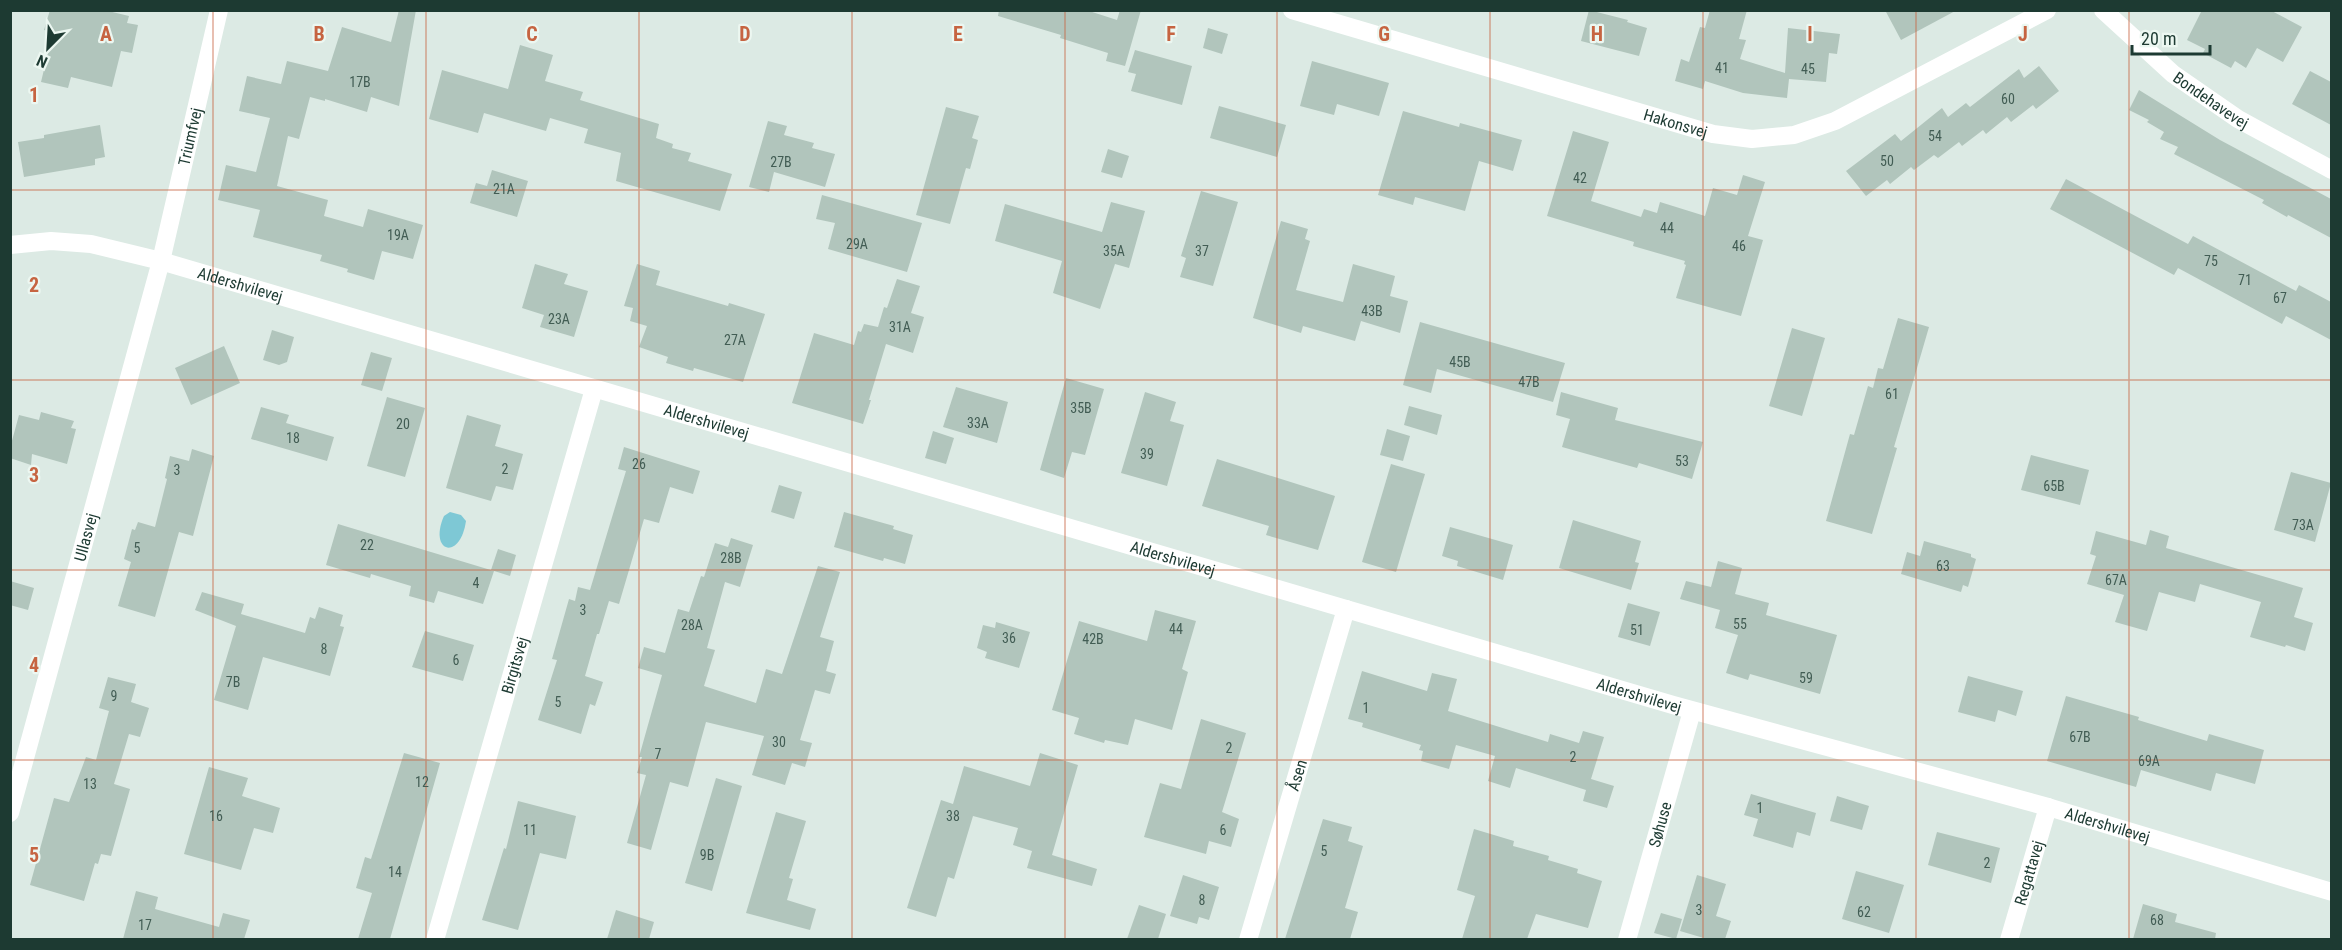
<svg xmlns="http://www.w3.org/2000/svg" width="2342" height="950" font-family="'Roboto Condensed',sans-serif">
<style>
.water{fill:#7ec8d5}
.building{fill:#b1c5bc}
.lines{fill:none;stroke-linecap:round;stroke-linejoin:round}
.street{stroke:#fff;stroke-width:18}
.grid{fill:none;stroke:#c66441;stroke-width:1.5;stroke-opacity:0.55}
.labels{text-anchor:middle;stroke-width:4.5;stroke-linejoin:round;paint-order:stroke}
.number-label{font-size:14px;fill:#425d54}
.street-label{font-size:16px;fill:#1d3a32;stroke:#ecf7f1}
.grid-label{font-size:20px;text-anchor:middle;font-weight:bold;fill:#c66441;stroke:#ecf7f1;stroke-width:4.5;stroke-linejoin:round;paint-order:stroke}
</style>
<rect width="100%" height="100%" fill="#dceae4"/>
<path class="water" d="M450 512 461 515 466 521C460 562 428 552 444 516Z"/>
<g class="building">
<path d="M50 10H104L129 16 127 23 138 25 132 53 121 51 112 87 71 77 68 88 41 82 53 32 44 30Z"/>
<path d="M399 10H416L399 106 371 97 367 112 325 99V101L310 97 299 139 288 136 277 186 328 200 324 216 363 227 368 209 423 225 413 259 382 251 374 280 347 272 348 269 320 261 322 255 253 237 260 210 218 200 226 165 256 172 270 118 239 111 247 76 281 84 287 61 328 71 342 27 391 42Z"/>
<path d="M999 10H1086L1117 20 1120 10H1141L1125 66 1106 61 1108 53 1060 38 1061 35 998 16Z"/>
<path d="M1589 10 1628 20 1627 22 1647 28 1639 56 1581 41Z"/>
<path d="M1710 10H1747L1739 39 1746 40 1740 59 1785 73 1788 28 1840 34 1837 54 1829 53 1826 82 1789 79 1787 98 1743 93 1705 81 1703 89 1675 81 1681 59 1689 62 1700 27 1705 28Z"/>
<path d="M1885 10H1957L1901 40Z"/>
<path d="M2202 10H2270L2302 27 2283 62 2257 48 2246 68 2235 61 2231 68 2203 53 2205 49 2187 40Z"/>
<path d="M1208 28 1228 34 1222 54 1203 48Z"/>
<path d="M520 45 553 55 545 81 583 92 580 100 659 124 656 138 673 144 672 148 691 153 688 161 732 174 720 211 616 181 621 153 584 143 588 129 550 118 546 131 484 113 478 133 429 119 442 70 508 89Z"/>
<path d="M1135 50 1192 66 1182 105 1131 91 1136 74 1128 72Z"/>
<path d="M1312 61 1389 83 1379 116 1337 104 1334 115 1300 106Z"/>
<path d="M2039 66 2059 91 2036 109 2033 105 2011 122 2007 117 1986 134 1983 130 1962 146 1959 142 1938 158 1934 155 1914 170 1911 167 1890 184 1887 180 1866 196 1846 171 1895 134 1901 141 1942 108 1948 117 1966 103 1970 107 2019 69 2024 78Z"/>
<path d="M2310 71 2331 82V125L2292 104Z"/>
<path d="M2139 90 2220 140 2331 199V238L2288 215 2287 217 2262 203 2264 200 2174 154 2178 147 2160 139 2164 132 2147 122 2149 120 2129 110Z"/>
<path d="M1219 106 1286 125 1277 157 1210 138Z"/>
<path d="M946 107 979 116 972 138 978 140 970 169 966 168 950 224 916 215Z"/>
<path d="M1403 111 1459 127 1460 123 1522 140 1513 171 1479 161 1465 211 1415 197 1413 205 1378 195Z"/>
<path d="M768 121 787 126 784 135 814 143 812 148 835 154 825 187 774 172 769 192 749 187Z"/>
<path d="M100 125 105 157 95 159V165L24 177 18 142 44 138V135Z"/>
<path d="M1573 131 1609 142 1591 201 1641 217 1644 209 1657 213 1660 202 1705 216 1713 188 1737 195 1743 175 1765 182 1748 236 1763 240 1741 316 1676 298 1686 265 1684 264 1685 261 1633 246 1634 242 1547 216Z"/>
<path d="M1108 149 1129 156 1122 178 1101 172Z"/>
<path d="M492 170 528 181 517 217 470 203 476 183 487 186Z"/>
<path d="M2066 179 2188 244 2193 236 2296 291 2299 285 2331 302V340L2286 316 2282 324 2178 268 2174 275 2050 209Z"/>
<path d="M1201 191 1238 202 1213 286 1180 277 1186 258 1181 256Z"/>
<path d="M822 195 922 223 907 272 828 249 835 223 816 219Z"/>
<path d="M1111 202 1145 211 1129 268 1115 264 1100 309 1053 293 1062 261 995 241 1005 204 1102 232Z"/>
<path d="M1281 221 1308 229 1305 239 1310 241 1296 290 1343 302 1353 264 1395 276 1390 296 1408 301 1400 333 1361 321 1355 341 1303 326 1301 333 1253 318Z"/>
<path d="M535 264 568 274 564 284 588 291 574 337 540 327 544 315 522 308Z"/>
<path d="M637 264 660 271 656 285 728 306 729 303 765 314 743 382 694 368 693 371 666 363 668 357 639 347 647 326 630 321 633 308 624 306Z"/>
<path d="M897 279 920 286 911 313 924 317 922 324 913 353 886 344 869 400H871L863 424 792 403 814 333 854 345 858 331 861 332 864 324 878 327 884 307 887 308Z"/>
<path d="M1898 318 1929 327 1894 447 1897 448 1872 534 1826 521 1850 434 1854 435 1868 386 1873 388 1878 368 1883 369Z"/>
<path d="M1420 322 1565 363 1553 402 1437 369 1431 393 1403 385Z"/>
<path d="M1792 328 1825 338 1802 416 1769 406Z"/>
<path d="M272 330 294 337 287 362 279 365 263 360Z"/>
<path d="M224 346 240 383 191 405 175 368Z"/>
<path d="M371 352 392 358 382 391 361 385Z"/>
<path d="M1066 378 1104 389 1085 455 1072 452 1064 478 1040 470Z"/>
<path d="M956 387 1008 402 997 443 943 427Z"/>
<path d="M1145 392 1176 402 1170 421 1184 425 1167 486 1121 473Z"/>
<path d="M1561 392 1618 408 1615 420 1703 442 1692 479 1639 463 1637 468 1562 447 1570 419 1556 415Z"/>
<path d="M387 397 425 408 405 477 367 466Z"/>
<path d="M1409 406 1442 415 1437 435 1404 425Z"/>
<path d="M261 407 289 415 286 423 334 437 327 461 251 439Z"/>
<path d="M41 412 74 421 71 428 76 429 67 464 32 454 31 465 10 458V448L19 415 39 420Z"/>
<path d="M467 415 501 425 495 446 523 454 513 490 496 486 491 501 446 488Z"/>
<path d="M1387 429 1410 436 1403 461 1380 455Z"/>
<path d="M933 431 954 438 946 464 925 458Z"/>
<path d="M624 447 700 471 693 494 670 487 659 523 644 519 619 604 609 601 599 634H597L585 676 603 682 595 706 590 704 581 734 538 720 557 660 552 659 569 599 575 601 578 587 590 590 626 471 618 469Z"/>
<path d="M192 449 214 456 193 536 179 532 155 617 118 606 131 562 124 559 132 529 135 530 138 522 155 527 167 479 165 478 170 456 189 461Z"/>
<path d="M2031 455 2089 470 2080 505 2021 490Z"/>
<path d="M1217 459 1335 496 1318 550 1266 535 1269 526 1202 506Z"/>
<path d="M1391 464 1425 474 1396 572 1362 562Z"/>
<path d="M2291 472 2331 483 2315 542 2274 530Z"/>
<path d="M779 485 802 492 794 519 771 512Z"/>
<path d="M844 512 894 526 893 529 913 535 905 564 884 558 883 561 834 547Z"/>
<path d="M1573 520 1641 541 1635 562 1639 563 1631 590 1559 568Z"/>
<path d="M338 524 494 571 483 604 438 591 434 603 409 596 411 586 371 574 370 578 326 565Z"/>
<path d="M1450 527 1513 545 1503 580 1457 566 1458 561 1442 556Z"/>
<path d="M2150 530 2169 536 2166 548 2303 588 2294 617 2313 623 2305 651 2286 645 2285 647 2250 637 2261 602 2200 584 2195 602 2159 592 2147 631 2115 622 2124 595 2087 584 2096 556 2090 554 2096 531 2146 545Z"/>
<path d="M731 538 753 545 740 587 725 582 707 648 715 650 704 686 756 703 766 669 782 674 818 566 840 572 820 637 834 641 826 671 836 674 830 694 815 690 800 740 812 743 805 767 792 763 785 785 752 775 764 736 706 722 688 787 670 782 651 850 627 843 646 775 637 773 642 757H639L662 675 638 668 644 647 665 653 678 609 689 612 701 576 704 577 715 543 728 547Z"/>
<path d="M1924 541 1971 554V557L1976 559 1968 587 1963 585 1961 592 1901 574 1907 552 1920 556Z"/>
<path d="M498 549 516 555 510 576 491 570Z"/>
<path d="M1718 561 1742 568 1735 594 1769 603 1766 615 1837 635 1820 694 1750 674 1748 680 1726 673 1738 635 1715 628 1720 610 1680 599 1686 581 1711 587Z"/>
<path d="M10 581 34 588 28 610 10 605Z"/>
<path d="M202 592 244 604 241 614 305 633 310 617 315 619 319 607 343 615 340 626 344 627 330 676 263 657 248 710 214 700 236 626 195 610Z"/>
<path d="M1628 603 1660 612 1650 646 1618 637Z"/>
<path d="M1155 610 1196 621 1182 669 1188 672 1172 730 1135 719 1128 745 1105 740 1104 743 1074 734 1079 718 1052 710 1079 621 1147 641Z"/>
<path d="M996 622 1030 632 1019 668 985 658 987 652 977 648 983 625 995 628Z"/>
<path d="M425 631 474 645 463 681 412 667Z"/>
<path d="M1362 671 1427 691 1432 673 1457 679 1448 711 1548 742 1550 734 1579 743 1583 731 1604 737 1591 779 1614 786 1607 808 1583 801 1586 790 1516 768 1510 788 1488 781 1495 756 1456 745 1449 769 1421 761 1423 751 1419 750 1421 745 1362 727 1363 723 1348 719Z"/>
<path d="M1968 676 2023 691 2016 716 1998 710 1995 722 1958 712Z"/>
<path d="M108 677 136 684 131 702 149 708 140 737 129 734 114 784 130 789 111 856 101 854 98 864 95 863 84 901 30 885 54 798 69 802 86 757 96 760 109 711 99 708Z"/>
<path d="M2066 696 2139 717 2138 720 2207 741 2209 734 2264 750 2255 784 2216 773 2211 791 2141 770 2136 787 2047 761Z"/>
<path d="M1201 719 1246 733 1222 812 1239 819 1231 847 1209 841 1206 854 1144 837 1160 783 1181 789Z"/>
<path d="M404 753 440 763 390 939H358L372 893 356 888 365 857 371 859Z"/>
<path d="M1040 753 1078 765 1052 855 1097 869 1092 886 1027 868 1032 851 1013 845 1018 828 973 816 954 879 948 877 936 917 907 908 941 800 953 804 964 766 1030 786Z"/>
<path d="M209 767 248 778 242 796 280 808 273 833 254 828 241 870 184 854Z"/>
<path d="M716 778 742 786 712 891 685 883Z"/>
<path d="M1751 794 1816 813 1810 836 1797 832 1793 848 1753 836 1758 819 1744 815Z"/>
<path d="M1837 796 1869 806 1862 830 1830 821Z"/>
<path d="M518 801 576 816 566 859 540 853 518 930 482 920 504 848 506 849Z"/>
<path d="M776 812 806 821 789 878 793 879 787 900 816 909 810 930 746 913Z"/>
<path d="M1323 819 1352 827 1348 841 1363 846 1345 908 1358 912 1350 939H1285Z"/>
<path d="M1474 829 1514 841 1513 846 1549 856 1548 860 1578 869 1577 873 1602 881 1588 928 1536 914 1527 939H1462L1475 896 1457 890Z"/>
<path d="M1937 832 2000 848 1991 883 1928 865Z"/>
<path d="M1856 871 1904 885 1889 933 1842 919Z"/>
<path d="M1183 875 1219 887 1209 920 1199 917 1197 924 1170 916Z"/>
<path d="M1697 875 1726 884 1716 916 1731 921 1725 939H1707L1680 931Z"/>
<path d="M136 891 158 897 155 909 219 927 223 913 250 920 244 939H123Z"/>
<path d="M2143 904 2177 914 2175 922 2216 933 2215 939H2133Z"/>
<path d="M1139 905 1166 914 1158 939H1127Z"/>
<path d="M616 910 654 922 649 939H607Z"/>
<path d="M1661 913 1682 919 1676 939 1654 933Z"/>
</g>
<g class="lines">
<g class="street">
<path id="s1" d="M1292 10 1696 129 1713 134 1752 139 1794 135 1835 121 2047 10"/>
<path id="s2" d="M2103 10 2173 74 2238 119 2332 170"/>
<path id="s3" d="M10 245 51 241 91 244 161 261 1673 705 2048 807 2332 892"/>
<path id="s4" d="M10 813 161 261 219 10"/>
<path id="s5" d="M435 940 594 389"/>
<path id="s6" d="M1248 940 1346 609"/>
<path id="s7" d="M1627 940 1692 711"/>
<path id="s8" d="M2009 940 2048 807"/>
</g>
</g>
<path class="grid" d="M213 10V940M426 10V940M639 10V940M852 10V940M1065 10V940M1277 10V940M1490 10V940M1703 10V940M1916 10V940M2129 10V940M10 190H2332M10 380H2332M10 570H2332M10 760H2332"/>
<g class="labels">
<g class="number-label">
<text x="1722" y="73">41</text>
<text x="1808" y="74">45</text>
<text x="360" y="87">17B</text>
<text x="2008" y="104">60</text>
<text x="1935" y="141">54</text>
<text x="1887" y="166">50</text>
<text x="781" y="167">27B</text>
<text x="1580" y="183">42</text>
<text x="504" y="194">21A</text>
<text x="1667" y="233">44</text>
<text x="398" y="240">19A</text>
<text x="857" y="249">29A</text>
<text x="1739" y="251">46</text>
<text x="1114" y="256">35A</text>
<text x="1202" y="256">37</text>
<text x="2211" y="266">75</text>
<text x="2245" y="285">71</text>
<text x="2280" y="303">67</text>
<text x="1372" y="316">43B</text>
<text x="559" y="324">23A</text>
<text x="900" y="332">31A</text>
<text x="735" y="345">27A</text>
<text x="1460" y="367">45B</text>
<text x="1529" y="387">47B</text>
<text x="1892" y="399">61</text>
<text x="1081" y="413">35B</text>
<text x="978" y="428">33A</text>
<text x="403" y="429">20</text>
<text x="293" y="443">18</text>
<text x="1147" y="459">39</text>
<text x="1682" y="466">53</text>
<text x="639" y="469">26</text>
<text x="505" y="474">2</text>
<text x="177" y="475">3</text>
<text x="2054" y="491">65B</text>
<text x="2303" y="530">73A</text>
<text x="367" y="550">22</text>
<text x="137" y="553">5</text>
<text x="731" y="563">28B</text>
<text x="1943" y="571">63</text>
<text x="2116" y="585">67A</text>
<text x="476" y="588">4</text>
<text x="583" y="615">3</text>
<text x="1740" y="629">55</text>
<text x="692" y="630">28A</text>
<text x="1176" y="634">44</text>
<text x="1637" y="635">51</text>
<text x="1009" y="643">36</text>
<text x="1093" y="644">42B</text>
<text x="324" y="654">8</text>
<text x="456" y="665">6</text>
<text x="1806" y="683">59</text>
<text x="233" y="687">7B</text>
<text x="114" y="701">9</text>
<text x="558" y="707">5</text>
<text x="1366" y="713">1</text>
<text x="2080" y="742">67B</text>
<text x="779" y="747">30</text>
<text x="1229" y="753">2</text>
<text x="658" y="759">7</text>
<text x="1573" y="762">2</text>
<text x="2149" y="766">69A</text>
<text x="422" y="787">12</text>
<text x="90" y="789">13</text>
<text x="1760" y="813">1</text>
<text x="216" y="821">16</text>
<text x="953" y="821">38</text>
<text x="530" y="835">11</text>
<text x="1223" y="835">6</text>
<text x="1324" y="856">5</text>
<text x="707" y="860">9B</text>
<text x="1987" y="868">2</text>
<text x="395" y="877">14</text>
<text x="1202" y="905">8</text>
<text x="1699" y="915">3</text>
<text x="1864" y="917">62</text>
<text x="2157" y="925">68</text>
<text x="145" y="930">17</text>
</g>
<g class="street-label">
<text dy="6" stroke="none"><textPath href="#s2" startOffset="141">Bondehavevej</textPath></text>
<text dy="6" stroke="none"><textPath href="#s1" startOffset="400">Hakonsvej</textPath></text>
<text dy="6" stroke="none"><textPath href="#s4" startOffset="700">Triumfvej</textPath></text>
<text dy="6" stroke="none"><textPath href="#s3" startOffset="236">Aldershvilevej</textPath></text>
<text dy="6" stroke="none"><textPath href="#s3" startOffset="722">Aldershvilevej</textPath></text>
<text dy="6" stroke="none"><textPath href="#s4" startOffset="286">Ullasvej</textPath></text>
<text dy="6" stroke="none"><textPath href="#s3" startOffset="1208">Aldershvilevej</textPath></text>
<text dy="6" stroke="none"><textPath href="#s5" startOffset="286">Birgitsvej</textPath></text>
<text dy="6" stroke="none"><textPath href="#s3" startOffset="1694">Aldershvilevej</textPath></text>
<text dy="6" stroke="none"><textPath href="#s6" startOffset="172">Åsen</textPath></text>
<text dy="6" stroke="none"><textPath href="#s3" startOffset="2180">Aldershvilevej</textPath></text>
<text dy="6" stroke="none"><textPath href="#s7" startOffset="120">Søhuse</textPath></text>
<text dy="6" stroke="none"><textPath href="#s8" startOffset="70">Regattavej</textPath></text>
</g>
</g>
<g class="grid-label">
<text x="106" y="41">A</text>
<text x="319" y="41">B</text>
<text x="532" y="41">C</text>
<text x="745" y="41">D</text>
<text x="958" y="41">E</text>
<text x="1171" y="41">F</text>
<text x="1384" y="41">G</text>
<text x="1597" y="41">H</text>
<text x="1810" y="41">I</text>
<text x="2023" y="41">J</text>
<text x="34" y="102">1</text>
<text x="34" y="292">2</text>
<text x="34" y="482">3</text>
<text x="34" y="672">4</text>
<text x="34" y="862">5</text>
</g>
<rect width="2342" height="950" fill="none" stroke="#1d3a32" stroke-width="24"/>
<g transform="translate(48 48) rotate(204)" stroke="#ecf7f1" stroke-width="4.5" paint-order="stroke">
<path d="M0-4.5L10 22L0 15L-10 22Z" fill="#1d3a32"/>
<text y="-9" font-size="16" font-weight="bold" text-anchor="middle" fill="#1d3a32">N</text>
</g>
<path d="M2132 45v9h78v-9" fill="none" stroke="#1d3a32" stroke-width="3"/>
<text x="2141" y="45" font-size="18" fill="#1d3a32" stroke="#ecf7f1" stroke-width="4.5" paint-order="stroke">20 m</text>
</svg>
